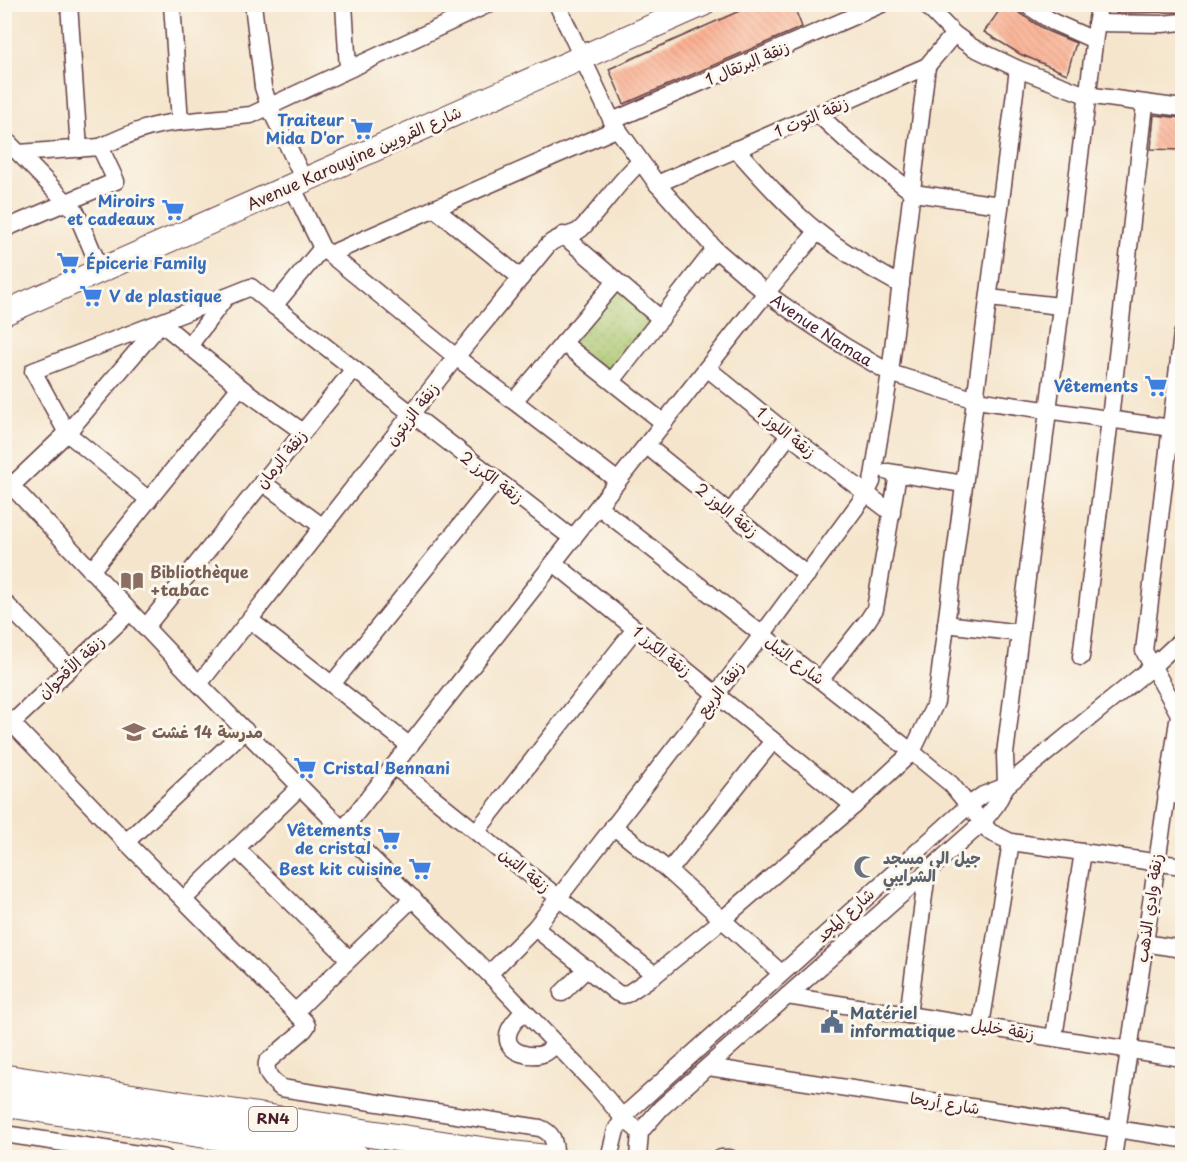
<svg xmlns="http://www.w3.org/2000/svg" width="1187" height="1162" font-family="'Playpen Sans','Playpen Sans Arabic',sans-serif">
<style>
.park{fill:url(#park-dots);stroke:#78724c;stroke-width:1.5}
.building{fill:url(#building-back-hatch)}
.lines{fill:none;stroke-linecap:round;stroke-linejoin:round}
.street-casing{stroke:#643d43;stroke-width:19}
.secondary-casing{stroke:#643d43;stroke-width:26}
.primary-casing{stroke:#643d43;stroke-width:29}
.street{stroke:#fff;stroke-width:16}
.secondary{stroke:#fff;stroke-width:24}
.primary{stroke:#fff;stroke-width:27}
.labels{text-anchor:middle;stroke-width:6;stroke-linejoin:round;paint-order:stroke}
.shield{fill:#fbf7ec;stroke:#7f6065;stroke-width:1.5}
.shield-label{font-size:15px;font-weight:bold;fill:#4a1f2b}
.street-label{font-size:16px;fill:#4a1f2b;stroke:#fbf7ec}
.shop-label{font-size:16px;font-weight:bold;fill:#366cbe;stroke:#fbf7ec;text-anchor:end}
.education-label{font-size:16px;font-weight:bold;fill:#785e54;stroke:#fbf7ec;text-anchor:start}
.worship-label{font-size:16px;font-weight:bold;fill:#5b616d;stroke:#fbf7ec;text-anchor:start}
.service-label{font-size:16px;font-weight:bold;fill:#4e5e75;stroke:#fbf7ec;text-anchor:start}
</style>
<defs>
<pattern id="park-dots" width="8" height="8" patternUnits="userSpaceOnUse" patternTransform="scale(1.5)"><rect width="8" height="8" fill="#a7c56c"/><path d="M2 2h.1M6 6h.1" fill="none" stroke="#8a9f59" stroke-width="1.8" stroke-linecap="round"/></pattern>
<pattern id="building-back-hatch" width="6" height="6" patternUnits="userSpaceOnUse" patternTransform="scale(1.5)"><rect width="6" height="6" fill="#faaf91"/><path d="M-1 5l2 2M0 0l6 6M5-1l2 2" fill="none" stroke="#d8967d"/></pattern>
</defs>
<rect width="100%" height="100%" fill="#fbf7ec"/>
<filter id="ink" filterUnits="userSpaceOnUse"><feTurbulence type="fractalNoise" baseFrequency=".0167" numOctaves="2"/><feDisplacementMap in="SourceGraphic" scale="12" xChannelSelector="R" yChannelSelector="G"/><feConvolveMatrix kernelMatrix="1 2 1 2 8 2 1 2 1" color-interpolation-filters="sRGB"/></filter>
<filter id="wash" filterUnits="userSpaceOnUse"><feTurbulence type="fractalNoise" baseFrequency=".008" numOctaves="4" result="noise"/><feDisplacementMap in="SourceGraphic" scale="24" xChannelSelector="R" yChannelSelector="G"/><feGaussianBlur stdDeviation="1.35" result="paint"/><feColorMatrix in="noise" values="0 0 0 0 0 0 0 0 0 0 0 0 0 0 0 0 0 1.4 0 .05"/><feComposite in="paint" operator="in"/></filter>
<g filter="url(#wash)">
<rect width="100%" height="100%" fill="#f5e5cc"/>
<path class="park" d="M617 282 660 319 613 377 567 340Z"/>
<g id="blocks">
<g class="building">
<path d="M755 4H793L802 27 624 104 609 69Z"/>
<path d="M1004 4H1014L1019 13 1047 31 1076 43 1067 74 1020 54 984 32Z"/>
<path d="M1117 4H1182V12L1116 13Z"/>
<path d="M1154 115 1182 118 1181 150 1151 149Z"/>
</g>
</g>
</g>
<g filter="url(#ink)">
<use href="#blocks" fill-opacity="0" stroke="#643d43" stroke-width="1.5"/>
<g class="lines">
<g class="street-casing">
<g id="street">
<path d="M69 4 79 149"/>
<path d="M253 4 263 87 269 106 304 180"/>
<path d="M344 4 348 69"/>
<path id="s1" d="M557 4 612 121 657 184 715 249 766 293 800 317 844 346 890 373 976 400 1171 428"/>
<path d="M925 4 954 34 972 47 1018 69 1086 95 1182 108"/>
<path d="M1025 4 1053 22 1094 40"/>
<path d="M1096 23 1162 24 1182 22"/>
<path d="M818 114 846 140 913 193 1000 205"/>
<path d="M612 121 882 4"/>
<path d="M180 122 251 115 489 4"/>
<path d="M4 138 76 212 101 271"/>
<path d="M100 147C127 135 150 124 180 122L172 4"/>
<path d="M736 149C762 178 788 208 818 232 844 253 872 269 901 285"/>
<path d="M657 184 927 66 954 34"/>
<path d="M292 186 322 248 456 357 618 481"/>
<path d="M434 208 521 278"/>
<path d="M4 229 116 181 100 147 19 153"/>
<path d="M563 235 661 319"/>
<path d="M330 254 616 129"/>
<path d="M989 298 1060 306"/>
<path d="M563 343 664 423"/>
<path d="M189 346 226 297 251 287 274 306 322 248"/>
<path d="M707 368 789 435 892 513"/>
<path d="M354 369 573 539"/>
<path d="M612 381 715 249"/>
<path d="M514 401 616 281"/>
<path d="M647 446 807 575"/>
<path d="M888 472 964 484"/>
<path d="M4 478 199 684 343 830 489 974 597 1087 623 1118 640 1132"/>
<path d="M262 482 323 527"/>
<path d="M5 492 67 433 161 323 240 387 303 432"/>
<path d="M149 500 67 433 33 371 226 297"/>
<path d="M599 507 912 752 951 784 990 832 1011 842 1182 866"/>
<path d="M730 513 789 435"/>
<path d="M554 563 854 806"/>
<path d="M91 571 240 387"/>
<path d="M4 602 70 668"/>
<path d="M250 620 410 746"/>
<path d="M946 624 1020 633"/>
<path d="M145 628 354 369 274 306"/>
<path d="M1081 657 1110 419 1145 104"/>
<path d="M821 679 868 620 875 609 898 474"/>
<path d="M333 683 497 480"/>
<path d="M199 684 456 357 548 245C560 234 572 237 581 229 602 208 618 182 640 162"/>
<path d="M4 715 126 842 305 1022 307 1026 304 1030 267 1062C265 1075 272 1080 281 1088L540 1128C555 1134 554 1143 556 1158"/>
<path d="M12 723 130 612"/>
<path d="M394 766 655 975"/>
<path d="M1166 794 1182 796"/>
<path d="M613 826 669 871 781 973"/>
<path d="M343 830 766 293 817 232"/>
<path d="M477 831 635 629"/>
<path d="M126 842 245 730"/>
<path d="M236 848 349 959"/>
<path d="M669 871 773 741"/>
<path d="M184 899 300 787"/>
<path d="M535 928 617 993 623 995 627 994 655 975 723 919 854 806 912 752 936 702 1018 69"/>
<path d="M1144 943 1182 949"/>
<path d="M489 974 535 928 762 635 866 494 872 482 890 373 927 66"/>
<path d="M562 993 587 968"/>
<path d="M787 996 1182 1058"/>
<path d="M524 1011C519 1017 509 1026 508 1035 505 1053 532 1059 545 1053 549 1051 553 1047 556 1044"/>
<path d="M295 1012 413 898"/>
<path d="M908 1015 927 873"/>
<path d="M981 1025 1011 842"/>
<path d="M1054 1037 1083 852"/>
<path d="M708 1067 1182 1139"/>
<path d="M4 1134 165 1158"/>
<path d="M609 1158 616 1130 628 1112 968 806 983 795 1006 786 1153 666 1182 639"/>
<path d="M638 1158 640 1132 661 1108 982 823 996 805 1006 786 1005 754 1099 4"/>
<path d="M721 1158H730"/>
<path d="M1113 1158 1179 714 1144 651 1182 334"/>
</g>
</g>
<g class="secondary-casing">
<path id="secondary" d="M4 313 703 4"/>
</g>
<g class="primary-casing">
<g id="primary">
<path d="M4 1078 498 1153 542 1158"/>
<path d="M4 1103 357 1158"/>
</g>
</g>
<use href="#street" class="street"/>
<use href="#secondary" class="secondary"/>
<use href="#primary" class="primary"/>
</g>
</g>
<defs>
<g id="supermarket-bare" transform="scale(1.8)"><path d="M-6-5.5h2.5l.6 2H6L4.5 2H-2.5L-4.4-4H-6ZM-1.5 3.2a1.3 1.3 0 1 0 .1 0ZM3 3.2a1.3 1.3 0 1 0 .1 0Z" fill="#3f7fe0" stroke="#fbf7ec" stroke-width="2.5" paint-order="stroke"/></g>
<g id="library-bare" transform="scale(1.8)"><path d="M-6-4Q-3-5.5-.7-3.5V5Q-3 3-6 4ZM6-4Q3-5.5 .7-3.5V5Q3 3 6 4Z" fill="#8d6e63" stroke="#fbf7ec" stroke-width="2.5" paint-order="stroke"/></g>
<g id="school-bare" transform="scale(1.8)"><path d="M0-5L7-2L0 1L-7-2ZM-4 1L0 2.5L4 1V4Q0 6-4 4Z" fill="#8d6e63" stroke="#fbf7ec" stroke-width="2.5" paint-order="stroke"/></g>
<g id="mosque-bare" transform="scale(1.8)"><path d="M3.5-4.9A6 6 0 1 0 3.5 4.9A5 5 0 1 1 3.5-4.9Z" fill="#6b7280" stroke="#fbf7ec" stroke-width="2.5" paint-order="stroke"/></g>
<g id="civic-bare" transform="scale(1.8)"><path d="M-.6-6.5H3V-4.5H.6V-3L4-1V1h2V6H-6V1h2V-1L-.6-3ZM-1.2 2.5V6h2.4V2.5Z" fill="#5c6f8a" stroke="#fbf7ec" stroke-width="2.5" paint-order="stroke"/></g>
</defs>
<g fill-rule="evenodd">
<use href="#supermarket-bare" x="362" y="129"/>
<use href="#supermarket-bare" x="173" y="210"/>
<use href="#supermarket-bare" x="68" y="263"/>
<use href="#supermarket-bare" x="91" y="296"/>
<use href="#supermarket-bare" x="1156" y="386"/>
<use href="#library-bare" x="132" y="581"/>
<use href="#school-bare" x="134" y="732"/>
<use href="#supermarket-bare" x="305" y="768"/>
<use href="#supermarket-bare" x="389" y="839"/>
<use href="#mosque-bare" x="865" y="867"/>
<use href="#supermarket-bare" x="420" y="869"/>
<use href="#civic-bare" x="832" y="1022"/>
</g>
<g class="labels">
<rect class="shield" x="249" y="1107" width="48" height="24" rx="4.5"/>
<g class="shield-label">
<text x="273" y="1124">RN4</text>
</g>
<g class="street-label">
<text transform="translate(747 63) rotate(-23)" y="6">زنقة البرتقال 1</text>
<text transform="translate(811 117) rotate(-23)" y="6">زنقة التوت 1</text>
<text transform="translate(354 158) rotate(-24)" y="6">Avenue Karouyine شارع القرويين</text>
<text dy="6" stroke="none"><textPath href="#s1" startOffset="428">Avenue Namaa</textPath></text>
<text transform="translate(412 414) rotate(-52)" y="6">زنقة الزيتون</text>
<text transform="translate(786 432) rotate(39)" y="6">زنقة اللوز 1</text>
<text transform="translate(281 459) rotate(-51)" y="6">زنقة الرمان</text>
<text transform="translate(492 477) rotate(37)" y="6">زنقة الكرز 2</text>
<text transform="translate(727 510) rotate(39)" y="6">زنقة اللوز 2</text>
<text transform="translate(662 651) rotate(39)" y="6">زنقة الكرز 1</text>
<text transform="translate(795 660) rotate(37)" y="6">شارع النبل</text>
<text transform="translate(71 667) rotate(-43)" y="6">زنقة الأقحوان</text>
<text transform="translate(720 689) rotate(-52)" y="6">زنقة الربيع</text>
<text transform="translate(525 870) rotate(39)" y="6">زنقة التين</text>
<text transform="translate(1149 908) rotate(-82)" y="6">زنقة وادي الذهب</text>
<text transform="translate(845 915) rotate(-42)" y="6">شارع المجد</text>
<text transform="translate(1003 1029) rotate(9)" y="6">زنقة خليل</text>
<text transform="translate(945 1103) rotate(9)" y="6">شارع أريحا</text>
</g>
<g class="shop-label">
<text x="344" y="126">Traiteur<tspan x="344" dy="18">Mida D'or</tspan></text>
<text x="155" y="207">Miroirs<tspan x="155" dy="18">et cadeaux</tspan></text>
<text x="86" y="269" text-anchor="start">Épicerie Family</text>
<text x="109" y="302" text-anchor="start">V de plastique</text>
<text x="1138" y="392">Vêtements</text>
<text x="323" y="774" text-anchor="start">Cristal Bennani</text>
<text x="371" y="836">Vêtements<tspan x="371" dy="18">de cristal</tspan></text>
<text x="402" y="875">Best kit cuisine</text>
</g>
<g class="education-label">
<text x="150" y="578">Bibliothèque<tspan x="150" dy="18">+tabac</tspan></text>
<text x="152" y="738">مدرسة 14 غشت</text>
</g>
<g class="worship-label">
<text x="883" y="864">جيل الي مسجد<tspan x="883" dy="18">الشرايبي</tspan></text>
</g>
<g class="service-label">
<text x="850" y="1019">Matériel<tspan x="850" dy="18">informatique</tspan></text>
</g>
</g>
<rect width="1187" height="1162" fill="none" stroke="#fbf7ec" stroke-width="24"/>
</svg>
